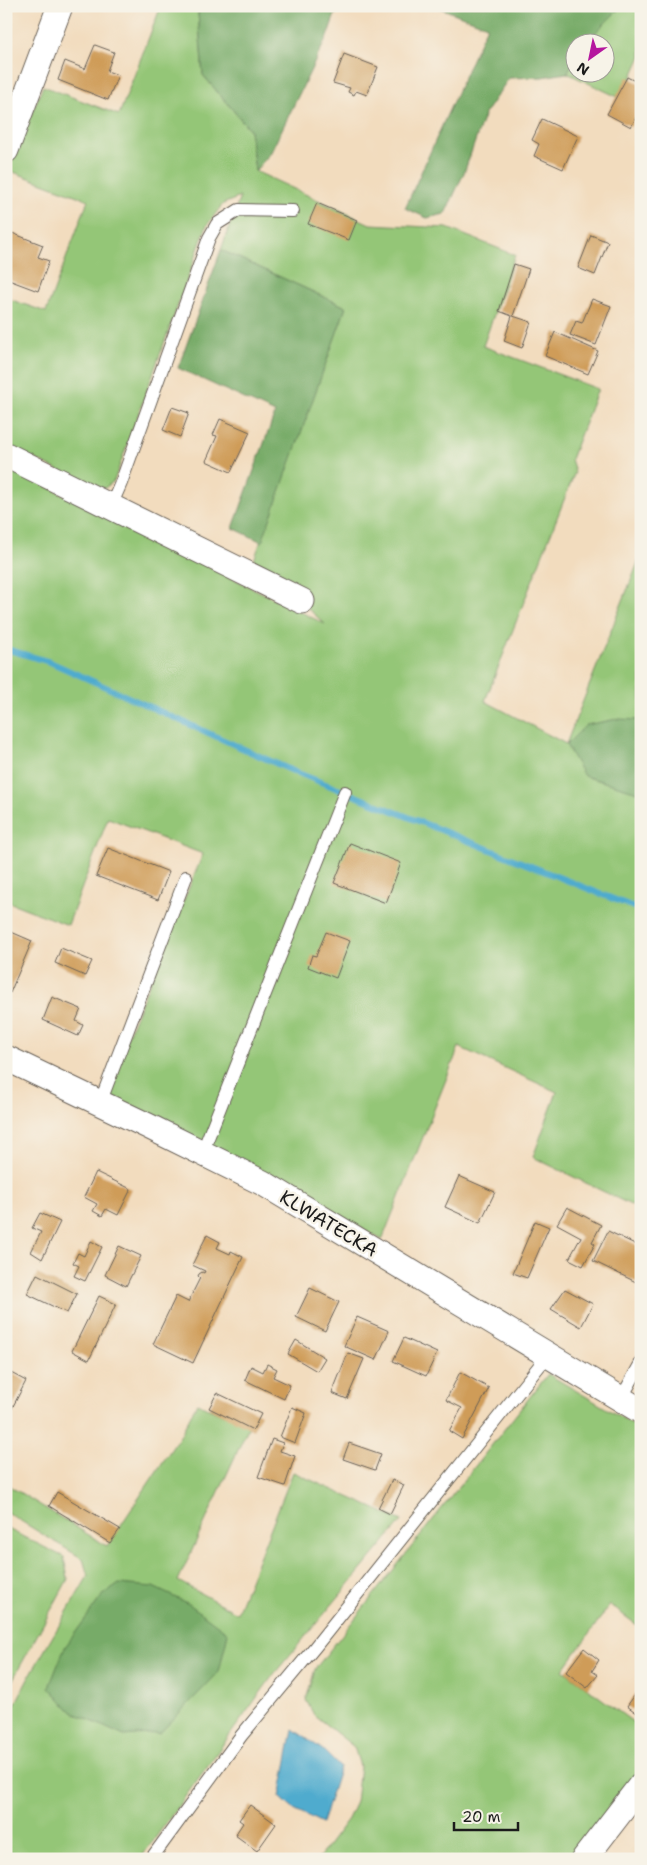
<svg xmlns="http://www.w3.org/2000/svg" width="647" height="1865" font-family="'Shantell Sans',sans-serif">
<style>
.green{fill:#94c677;stroke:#58714a}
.forest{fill:#77ab68;stroke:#4a6442}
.water{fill:#50abce;stroke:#366475}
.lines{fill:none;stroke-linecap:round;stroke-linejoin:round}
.stream{stroke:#50abce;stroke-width:6}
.building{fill:#cf9c59}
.service-casing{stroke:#675f55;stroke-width:14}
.minor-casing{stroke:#675f55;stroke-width:27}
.service{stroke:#fff;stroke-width:12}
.minor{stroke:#fff;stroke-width:25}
.labels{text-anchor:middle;stroke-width:5;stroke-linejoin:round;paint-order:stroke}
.street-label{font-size:19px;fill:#1c1c1c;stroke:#f7f3e8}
</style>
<rect width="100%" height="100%" fill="#f7f3e8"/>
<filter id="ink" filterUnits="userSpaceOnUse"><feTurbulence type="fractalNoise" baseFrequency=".02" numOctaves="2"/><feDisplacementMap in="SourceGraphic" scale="10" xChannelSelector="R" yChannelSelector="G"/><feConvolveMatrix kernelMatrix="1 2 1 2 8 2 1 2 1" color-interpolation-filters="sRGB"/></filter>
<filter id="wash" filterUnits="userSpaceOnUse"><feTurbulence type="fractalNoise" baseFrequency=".0096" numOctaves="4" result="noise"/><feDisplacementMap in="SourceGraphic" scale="20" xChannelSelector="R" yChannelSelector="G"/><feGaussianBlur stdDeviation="1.12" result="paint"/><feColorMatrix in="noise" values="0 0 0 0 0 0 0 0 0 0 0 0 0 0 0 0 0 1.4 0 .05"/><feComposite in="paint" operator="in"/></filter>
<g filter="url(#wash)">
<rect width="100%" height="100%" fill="#f2dcbe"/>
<g class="green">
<path d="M161 6H201L198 13 203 75 250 130 255 171 370 224 447 228 515 255 483 346 598 389 571 459 575 472 485 701 566 744 641 555V1210L533 1157 557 1092 459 1047 382 1240 282 1183 104 1093 203 854 108 818 68 925 6 901V466L325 624 254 560 346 307 221 250 240 197 223 204 207 225 114 481 105 488 92 487 6 445V298L46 312 88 200 8 170 43 86 119 115Z"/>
<path d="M622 6H641V56L622 99 567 73 574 61V72H604V42H586Z"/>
<path d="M548 1374 641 1429V1628L610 1605 563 1670 641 1728V1766L574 1859H318L348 1819 356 1802 360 1766 354 1747 314 1715 306 1700 315 1669Z"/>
<path d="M197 1403 249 1426 178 1581 237 1613 293 1472 402 1521 274 1674 140 1859H33L6 1851V1722L29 1677 88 1576 83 1559 6 1512V1484L107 1546 180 1436Z"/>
<path d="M6 1528 64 1557 68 1579 6 1692Z"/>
</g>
<g class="forest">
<path d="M201 6H338L327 37 270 154 255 171 250 130 203 75 198 13Z"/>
<path d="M435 6H622L586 42H574V61L567 73 542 77 509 78 485 113 464 173 445 214 427 218 405 208 487 26Z"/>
<path d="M221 250 346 307 262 542 233 528 275 413 178 368Z"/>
<path d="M617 719 641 720V793L584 776 566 745 586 725Z"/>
<path d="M119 1584 153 1587 189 1604 228 1633 219 1672 160 1733 124 1736 72 1712 49 1687 65 1647 102 1596Z"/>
</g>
<path class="water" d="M293 1729 323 1750 340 1767 322 1823 292 1808 280 1797Z"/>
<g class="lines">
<path class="stream" d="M6 649 50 662 293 771 641 910"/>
</g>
<g id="blocks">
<g class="building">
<path d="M95 45 114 52 107 71 118 75 108 100 58 80 65 61 85 69Z"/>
<path d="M344 54 378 67 367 95 356 91 354 95 348 92 350 88 333 83Z"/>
<path d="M627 77 641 84V108L631 127 607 114Z"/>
<path d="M542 119 578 136 563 169 534 156 539 144 532 140Z"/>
<path d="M317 203 357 220 349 240 308 224Z"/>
<path d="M12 233 43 245 38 257 49 261 38 291 6 279V248Z"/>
<path d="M591 235 608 242 595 275 578 268Z"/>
<path d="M514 264 529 269 513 316 531 322 522 348 504 341 512 316 499 311Z"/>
<path d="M592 299 611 306 596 345 570 335 576 321 582 323Z"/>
<path d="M555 332 598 351 588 374 545 356Z"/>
<path d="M172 407 189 413 180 437 163 430Z"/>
<path d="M220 419 250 432 231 472 206 461 217 436 213 435Z"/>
<path d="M350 843 401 863 386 903 334 883Z"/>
<path d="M108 848 169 872 158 900 96 876Z"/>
<path d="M9 931 32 941 10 993 6 991V936Z"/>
<path d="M326 932 350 941 336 978 308 967 312 955 316 956Z"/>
<path d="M61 948 92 961 85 976 55 963Z"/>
<path d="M52 997 81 1009 76 1021 83 1025 78 1036 43 1020Z"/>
<path d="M96 1172 131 1189 118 1215 106 1209 102 1216 93 1211 97 1204 84 1197Z"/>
<path d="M459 1176 495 1192 480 1223 445 1207Z"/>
<path d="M567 1207 601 1225 592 1242 595 1244 583 1266 569 1259 581 1237 557 1224Z"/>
<path d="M40 1213 60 1222 42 1259 31 1252 41 1232 32 1228Z"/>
<path d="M535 1221 549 1227 527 1278 513 1273Z"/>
<path d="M608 1231 641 1247V1277L638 1283 593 1261Z"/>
<path d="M207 1235 220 1242 217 1248 230 1254 231 1251 243 1257 193 1363 153 1344 176 1296 188 1302 200 1278 198 1276 199 1274 202 1272 204 1273 205 1271 192 1265Z"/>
<path d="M91 1241 102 1247 85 1281 74 1276 79 1266 73 1263 78 1253 84 1256Z"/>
<path d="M119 1246 141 1256 126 1286 105 1275Z"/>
<path d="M37 1274 77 1294 67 1313 27 1294Z"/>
<path d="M310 1288 339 1302 325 1331 296 1317Z"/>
<path d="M565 1289 593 1304 581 1327 551 1309Z"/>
<path d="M99 1296 116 1304 89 1360 72 1351Z"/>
<path d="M357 1317 389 1331 376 1360 344 1346Z"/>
<path d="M404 1338 437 1353 426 1376 393 1361Z"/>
<path d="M296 1340 325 1358 317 1371 288 1354Z"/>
<path d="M348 1353 364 1359 347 1399 332 1393Z"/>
<path d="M267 1364 277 1369 273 1377 290 1385 284 1399 245 1380 251 1366 263 1372Z"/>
<path d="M460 1372 489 1388 462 1439 449 1431 462 1408 446 1400Z"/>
<path d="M11 1373 26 1381 6 1420V1380Z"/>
<path d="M217 1393 261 1414 253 1430 209 1408Z"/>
<path d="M292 1407 306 1413 295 1443 280 1437Z"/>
<path d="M272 1439 283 1443 280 1451 295 1456 285 1486 258 1477Z"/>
<path d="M349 1443 381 1454 375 1470 343 1459Z"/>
<path d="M392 1480 404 1485 390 1514 378 1508Z"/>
<path d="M57 1492 120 1529 110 1543 49 1506Z"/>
<path d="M584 1648 599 1660 592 1671 598 1675 587 1688 566 1672Z"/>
<path d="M637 1692 641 1694V1716L627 1706Z"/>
<path d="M250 1805 276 1824 257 1851 235 1835 243 1823 239 1820Z"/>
</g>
</g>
</g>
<g filter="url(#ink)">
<use href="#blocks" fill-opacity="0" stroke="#675f55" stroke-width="1"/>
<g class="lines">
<g class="service-casing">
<g id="service">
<path d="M111 506 121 483 209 238 217 224 239 210 293 211"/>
<path d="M100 1103 186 877"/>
<path d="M202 1153 345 792"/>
<path d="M621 1399 641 1363"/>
<path d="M151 1859 241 1736 315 1647 548 1355"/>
</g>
</g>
<g class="minor-casing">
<g id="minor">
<path d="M6 150 60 6"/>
<path d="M6 455 302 601"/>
<path d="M6 1058 148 1126 263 1183 641 1411"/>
<path d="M584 1859 641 1785"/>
</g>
</g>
<use href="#service" class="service"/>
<use href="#minor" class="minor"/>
</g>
</g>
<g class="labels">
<g class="street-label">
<text transform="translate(329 1223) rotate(31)" y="7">KLWATECKA</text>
</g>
</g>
<rect width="647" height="1865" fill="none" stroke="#f7f3e8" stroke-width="25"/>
<g transform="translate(590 58) rotate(213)"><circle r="24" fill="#f7f3e8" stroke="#9f9d96"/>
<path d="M0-4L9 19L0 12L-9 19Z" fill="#b5179e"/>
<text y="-8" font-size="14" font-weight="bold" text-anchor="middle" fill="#1c1c1c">N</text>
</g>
<path d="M454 1822v8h64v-8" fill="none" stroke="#1c1c1c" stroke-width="2.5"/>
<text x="462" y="1822" font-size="15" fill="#1c1c1c" stroke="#f7f3e8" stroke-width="4" paint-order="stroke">20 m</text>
</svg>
